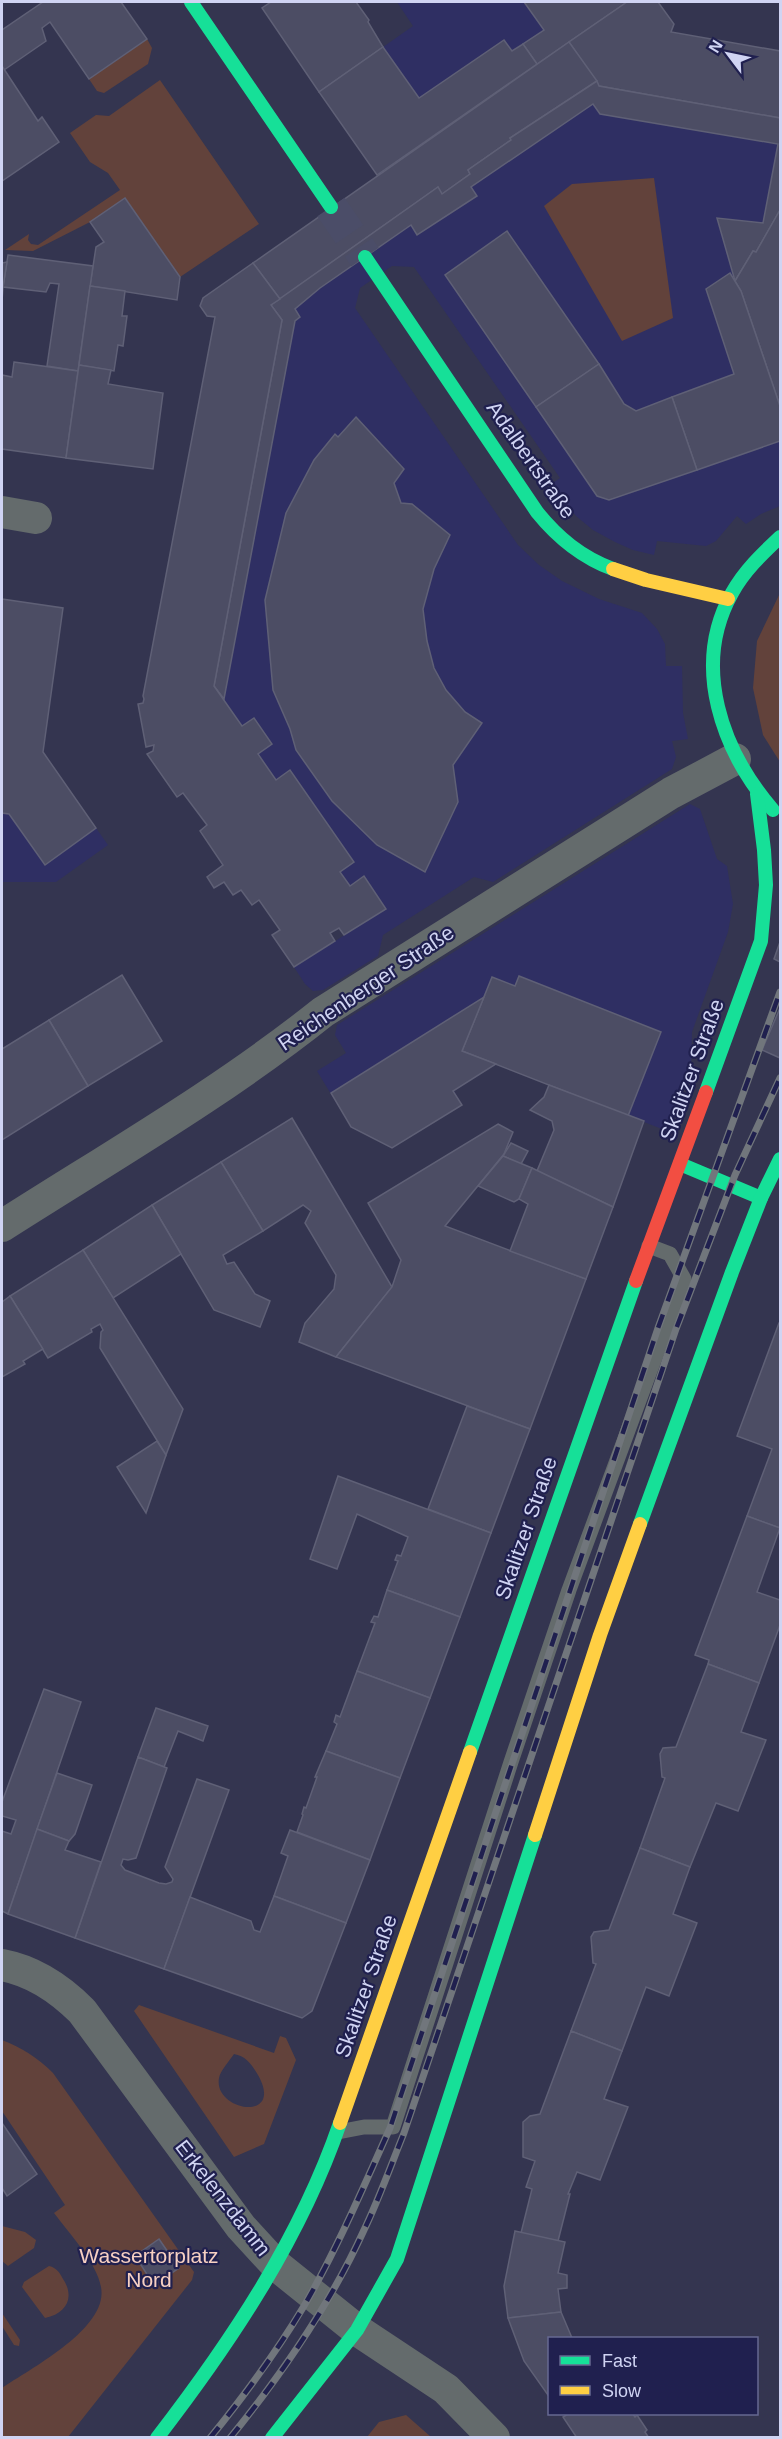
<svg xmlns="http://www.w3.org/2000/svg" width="782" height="2439" font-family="Helvetica,sans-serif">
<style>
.built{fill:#2f2f63}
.green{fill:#62423b;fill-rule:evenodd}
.building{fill:#4c4d64;stroke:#5f6076;stroke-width:1.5}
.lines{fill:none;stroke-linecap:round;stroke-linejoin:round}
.secondary-tunnel{stroke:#4b4d68;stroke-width:33;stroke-dasharray:33 16;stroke-linecap:butt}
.lane{stroke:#646b6c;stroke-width:15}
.street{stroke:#646b6c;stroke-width:32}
.fast{stroke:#16e098;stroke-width:14}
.slow{stroke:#ffcf43;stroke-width:14}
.jam{stroke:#f24e42;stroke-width:14}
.rail-casing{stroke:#71767c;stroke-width:7}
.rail{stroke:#20204f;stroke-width:4.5;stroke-dasharray:14;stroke-linecap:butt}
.labels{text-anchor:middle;stroke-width:4.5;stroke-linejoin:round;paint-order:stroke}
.street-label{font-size:21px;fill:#d0d4f3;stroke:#20204f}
.park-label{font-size:21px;fill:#f7d0c2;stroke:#20204f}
</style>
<rect width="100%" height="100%" fill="#343550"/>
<g class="built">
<path d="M397 2H627L377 175 319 92 413 26Z"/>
<path d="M608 87 780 118V506L761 514 746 524 737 516 716 541 706 546 657 541 654 555 633 550 615 542 593 530 576 516 550 485 560 478 414 267 392 266 360 288 355 308 518 545 539 565 562 581 599 599 642 613 657 629 665 644 666 666H682L683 713 688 739 672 741 676 757 672 769 493 882 474 877 383 935 378 956 323 990 313 991 305 984 294 967 386 909 364 876 350 886 340 872 354 862 290 770 276 780 258 754 272 744 254 718 242 726 214 686 251 489 271 305Z"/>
<path d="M690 804 700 809 717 859 727 866 733 904 728 932 692 1032 691 1066 667 1131 496 1064 454 1091 462 1105 392 1148 351 1127 317 1071 346 1053 335 1035 337 1025Z"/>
<path d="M2 813 9 814 45 865 96 828 108 845 56 882H2Z"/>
</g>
<g class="green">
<path d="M147 39 152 48 148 64 104 93 97 91 89 79Z"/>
<path d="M160 80 259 224 180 277 125 198 90 222 33 251 5 250 29 234 28 240 31 244 38 245 120 190 108 173 90 162 70 133 96 115 109 116Z"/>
<path d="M654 178 673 318 622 341 544 206 572 184Z"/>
<path d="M780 593V762L763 735 753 688 757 641Z"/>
<path d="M139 2005 274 2053 280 2036 286 2038 296 2060 264 2144 234 2157 134 2011ZM234 2054C246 2056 252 2065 258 2075 285 2123 213 2111 219 2078 220 2071 230 2060 234 2054Z"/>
<path d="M2 2040C22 2048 37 2057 53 2073L194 2272 192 2280 68 2437H2V2388C31 2368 109 2328 101 2287 97 2263 69 2233 54 2213L65 2205 2 2111Z"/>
<path d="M2 2226 25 2232 36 2240 34 2248 8 2266 2 2261Z"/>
<path d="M49 2266C57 2268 59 2272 63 2279 75 2297 67 2313 45 2318L22 2287 24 2282Z"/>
<path d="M2 2313 20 2340 19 2346 14 2345 2 2326Z"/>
<path d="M406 2415 431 2437H367L379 2422Z"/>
</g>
<g class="building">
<path d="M43 2H121L147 39 89 79 50 22 42 28 46 41 4 70 2 66V30Z"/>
<path d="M271 2H356L369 20 368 22 383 47 319 92 262 8Z"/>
<path d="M524 2H627L537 64 523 44 544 30Z"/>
<path d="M627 2H658L674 24 671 32 780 51V118L599 86 569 42Z"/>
<path d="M504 40 512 51 523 44 537 64 377 175 319 92 383 47 419 98Z"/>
<path d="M569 42 597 81 510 138 511 140 468 170 470 174 442 194 438 187 280 299 253 263Z"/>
<path d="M2 66 38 121 42 117 59 142 2 181Z"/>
<path d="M597 81 599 86 780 118V210L756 252 753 251 735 281 717 218 763 223 778 144 600 114 593 104 471 187 477 196 417 235 411 225 320 288 295 309 300 317 295 321 224 699 214 686 282 320 271 305 438 187 442 194 470 174 468 170 511 140 510 138Z"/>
<path d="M125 198 180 277 177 300 90 286 96 247 104 242 90 222Z"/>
<path d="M780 210V406L741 291 735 281 753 251 756 252Z"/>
<path d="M507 231 599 364 536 407 445 275Z"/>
<path d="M8 255 93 266 78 371 47 366 59 284 50 283 46 292 3 287Z"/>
<path d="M7 262 3 287 2 301V263Z"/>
<path d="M253 263 280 299 271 305 282 320 214 686 242 726 254 718 272 744 258 754 276 780 290 770 354 862 340 872 350 886 364 876 386 909 344 935 339 928 330 933 335 941 294 967 272 935 280 930 259 900 252 905 241 890 233 895 224 882 214 888 207 877 223 865 200 831 207 825 183 793 177 797 147 754 153 751 154 745 146 747 138 704 143 703 144 699 143 696 215 317 207 316 200 306 203 298Z"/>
<path d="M730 273 741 291 780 406V441L697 470 672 397 734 374 706 289Z"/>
<path d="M90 286 125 291 122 316H127L123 346 118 345 114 371 79 365Z"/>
<path d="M14 362 78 371 66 458 2 449V375L12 377Z"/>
<path d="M599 364 624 404 636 411 672 397 697 470 609 500 597 496 536 407Z"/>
<path d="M79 365 111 370 108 384 163 393 153 469 66 458Z"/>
<path d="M356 417 404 469 394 483 401 503 412 504 450 535 434 569 423 609 427 641 434 668 446 690 465 712 482 723 453 765 458 802 425 872 377 845 332 801 296 750 290 729 273 690 265 600 286 513 314 460 335 434 338 437Z"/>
<path d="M2 599 63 608 43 752 96 828 45 865 9 814 2 813Z"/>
<path d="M780 942V962L774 959Z"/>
<path d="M122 975 162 1041 88 1086 49 1020Z"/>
<path d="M519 976 661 1032 628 1116 462 1051 492 977 515 986Z"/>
<path d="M484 997 462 1051 496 1064 453 1091 462 1105 392 1148 351 1127 331 1093Z"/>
<path d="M780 1008V1058L762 1050Z"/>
<path d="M49 1020 88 1086 2 1140V1049Z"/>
<path d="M549 1085 644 1121 613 1207 537 1171 554 1130 552 1121 530 1110 544 1097Z"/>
<path d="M292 1118 392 1287 336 1357 299 1342 305 1323 334 1289 336 1275 305 1223 311 1211 303 1205 263 1231 221 1162Z"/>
<path d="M498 1124 513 1132 504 1154 445 1226 586 1279 530 1429 336 1357 392 1287 401 1260 368 1203Z"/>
<path d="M511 1143 528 1151 521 1164 503 1156Z"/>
<path d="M503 1156 532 1168 519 1199 514 1202 478 1186Z"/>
<path d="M221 1162 263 1231 223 1255 227 1264 234 1262 255 1294 270 1301 260 1327 214 1310 152 1205Z"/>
<path d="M532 1168 613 1207 586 1279 510 1251 528 1204 519 1199Z"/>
<path d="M152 1205 181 1254 113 1298 83 1250Z"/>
<path d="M83 1250 183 1409 166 1455 100 1348 101 1332 103 1330 100 1324 91 1329 92 1332 48 1358 10 1296Z"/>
<path d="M10 1296 43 1349 23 1361 25 1364 2 1377V1302Z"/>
<path d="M779 1323H780V1528L747 1516 772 1449 737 1436Z"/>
<path d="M467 1406 530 1429 491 1533 428 1509Z"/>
<path d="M157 1441 166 1455 146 1513 117 1467Z"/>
<path d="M338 1476 491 1533 460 1617 387 1590 398 1561 395 1560 397 1555 401 1556 408 1537 357 1514 337 1569 310 1559Z"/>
<path d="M747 1516 780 1528 757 1592 780 1600V1625L759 1683 708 1664 709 1660 695 1655Z"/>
<path d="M387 1590 460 1617 430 1698 357 1671 375 1623 371 1622 374 1616 378 1617Z"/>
<path d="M708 1664 759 1683 741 1732 766 1740 738 1811 716 1803 690 1867 640 1848 665 1778 662 1777 660 1754 663 1748 676 1747Z"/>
<path d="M357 1671 430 1698 400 1778 326 1751 337 1724 334 1722 336 1715 340 1717Z"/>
<path d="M44 1689 81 1702 8 1914 2 1911V1831L11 1834 16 1820 2 1816V1802Z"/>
<path d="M156 1708 208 1726 203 1741 178 1731 164 1767 138 1757Z"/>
<path d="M326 1751 400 1778 370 1860 297 1832 303 1815 302 1814 304 1807 306 1808 317 1777H315Z"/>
<path d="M138 1757 167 1768 136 1858 128 1860 123 1859 121 1865 125 1870 159 1883 166 1884 172 1882 173 1879 165 1867 197 1779 229 1790 164 1969 75 1938Z"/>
<path d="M57 1773 92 1785 75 1834 69 1841 37 1829Z"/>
<path d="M37 1829 69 1841 65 1850 101 1862 75 1938 8 1914Z"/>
<path d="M290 1830 370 1860 346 1923 274 1896 288 1856 281 1853Z"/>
<path d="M640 1848 690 1867 673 1914 697 1923 669 1996 646 1987 622 2051 571 2031 596 1964 593 1963 591 1937 594 1932 609 1930Z"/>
<path d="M274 1896 346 1923 312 2011 302 2018 164 1969 190 1897 251 1921 254 1930 260 1932Z"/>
<path d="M571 2031 622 2051 604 2099 628 2107 600 2180 577 2172 568 2194H570L558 2241 521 2233 532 2189 526 2187 535 2161 523 2157V2122L530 2116 540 2114Z"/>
<path d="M2 2123 37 2174 7 2196 2 2188Z"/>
<path d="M515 2231 565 2242 558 2273 567 2275V2288L558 2289 561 2312 508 2318 504 2286Z"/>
<path d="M159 2239 179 2268 154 2285 135 2256Z"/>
<path d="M561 2312 572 2338H550V2398L524 2361 508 2318Z"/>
<path d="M568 2414H633L635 2417 637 2415 647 2430 645 2432 649 2438H577L563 2417Z"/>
</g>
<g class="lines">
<path class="secondary-tunnel" d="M331 207 365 257"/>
<path class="lane" d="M338 2132 364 2127H393L511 1762 569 1590 684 1279 670 1254 649 1246"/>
<g class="street">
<path d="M2 512 36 518"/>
<path d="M2 1226C110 1157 223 1092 323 1012L671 793 735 759"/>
<path d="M2 1965C34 1971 59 1988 82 2011L241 2227 276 2265 357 2330 446 2389 494 2438"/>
</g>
<g class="fast">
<path d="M191 2 331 207"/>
<path d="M365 257 537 512C558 538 581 557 613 569"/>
<path d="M773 810C722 751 691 666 732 593 744 571 762 554 780 537"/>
<path d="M706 1092 761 941 766 885 764 850 757 794"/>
<path d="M680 1164 761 1198"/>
<path d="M640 1524 732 1272 761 1198 780 1159"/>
<path d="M470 1752 636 1281"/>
<path d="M157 2438C231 2342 300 2239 340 2123"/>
<path d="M272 2438 357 2330 397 2259 535 1835"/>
</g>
<g class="slow">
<path d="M613 569 646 580 728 599"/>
<path d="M535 1835 600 1635 640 1524"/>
<path d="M340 2123 470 1752"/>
</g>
<path class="jam" d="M636 1281 706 1092"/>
<g class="rail-casing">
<g id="rail">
<path d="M210 2438C244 2396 276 2353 304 2306 337 2249 363 2188 390 2128L658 1328 780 992"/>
<path d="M230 2438C282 2374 330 2305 364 2230 379 2199 391 2165 404 2133L676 1329 735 1175 780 1078"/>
</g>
</g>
<use href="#rail" class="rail"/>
</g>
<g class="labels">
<g class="street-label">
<text transform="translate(531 460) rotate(55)" y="7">Adalbertstraße</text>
<text transform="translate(366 988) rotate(-34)" y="7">Reichenberger Straße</text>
<text transform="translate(692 1070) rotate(-70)" y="7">Skalitzer Straße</text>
<text transform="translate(526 1528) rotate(-71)" y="7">Skalitzer Straße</text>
<text transform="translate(366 1986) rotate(-71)" y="7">Skalitzer Straße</text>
<text transform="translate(223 2198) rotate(52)" y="7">Erkelenzdamm</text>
</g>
<g class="park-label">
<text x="149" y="2263">Wassertorplatz<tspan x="149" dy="24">Nord</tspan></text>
</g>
</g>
<rect width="782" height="2439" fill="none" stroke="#d0d4f3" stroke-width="6"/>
<rect x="548" y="2337" width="210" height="78" fill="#20204f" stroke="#666891" stroke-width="1.5"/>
<rect x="560" y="2356" width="30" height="9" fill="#16e098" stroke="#666891" stroke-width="1.5"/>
<text x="602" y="2367" font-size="18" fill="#d0d4f3">Fast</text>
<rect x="560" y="2386" width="30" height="9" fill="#ffcf43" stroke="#666891" stroke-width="1.5"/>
<text x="602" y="2397" font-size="18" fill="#d0d4f3">Slow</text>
<g transform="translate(728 54) rotate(302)" stroke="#20204f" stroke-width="4.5" paint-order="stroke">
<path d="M0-4.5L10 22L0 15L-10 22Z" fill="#d0d4f3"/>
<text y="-9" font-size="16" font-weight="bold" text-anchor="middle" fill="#d0d4f3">N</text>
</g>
</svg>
